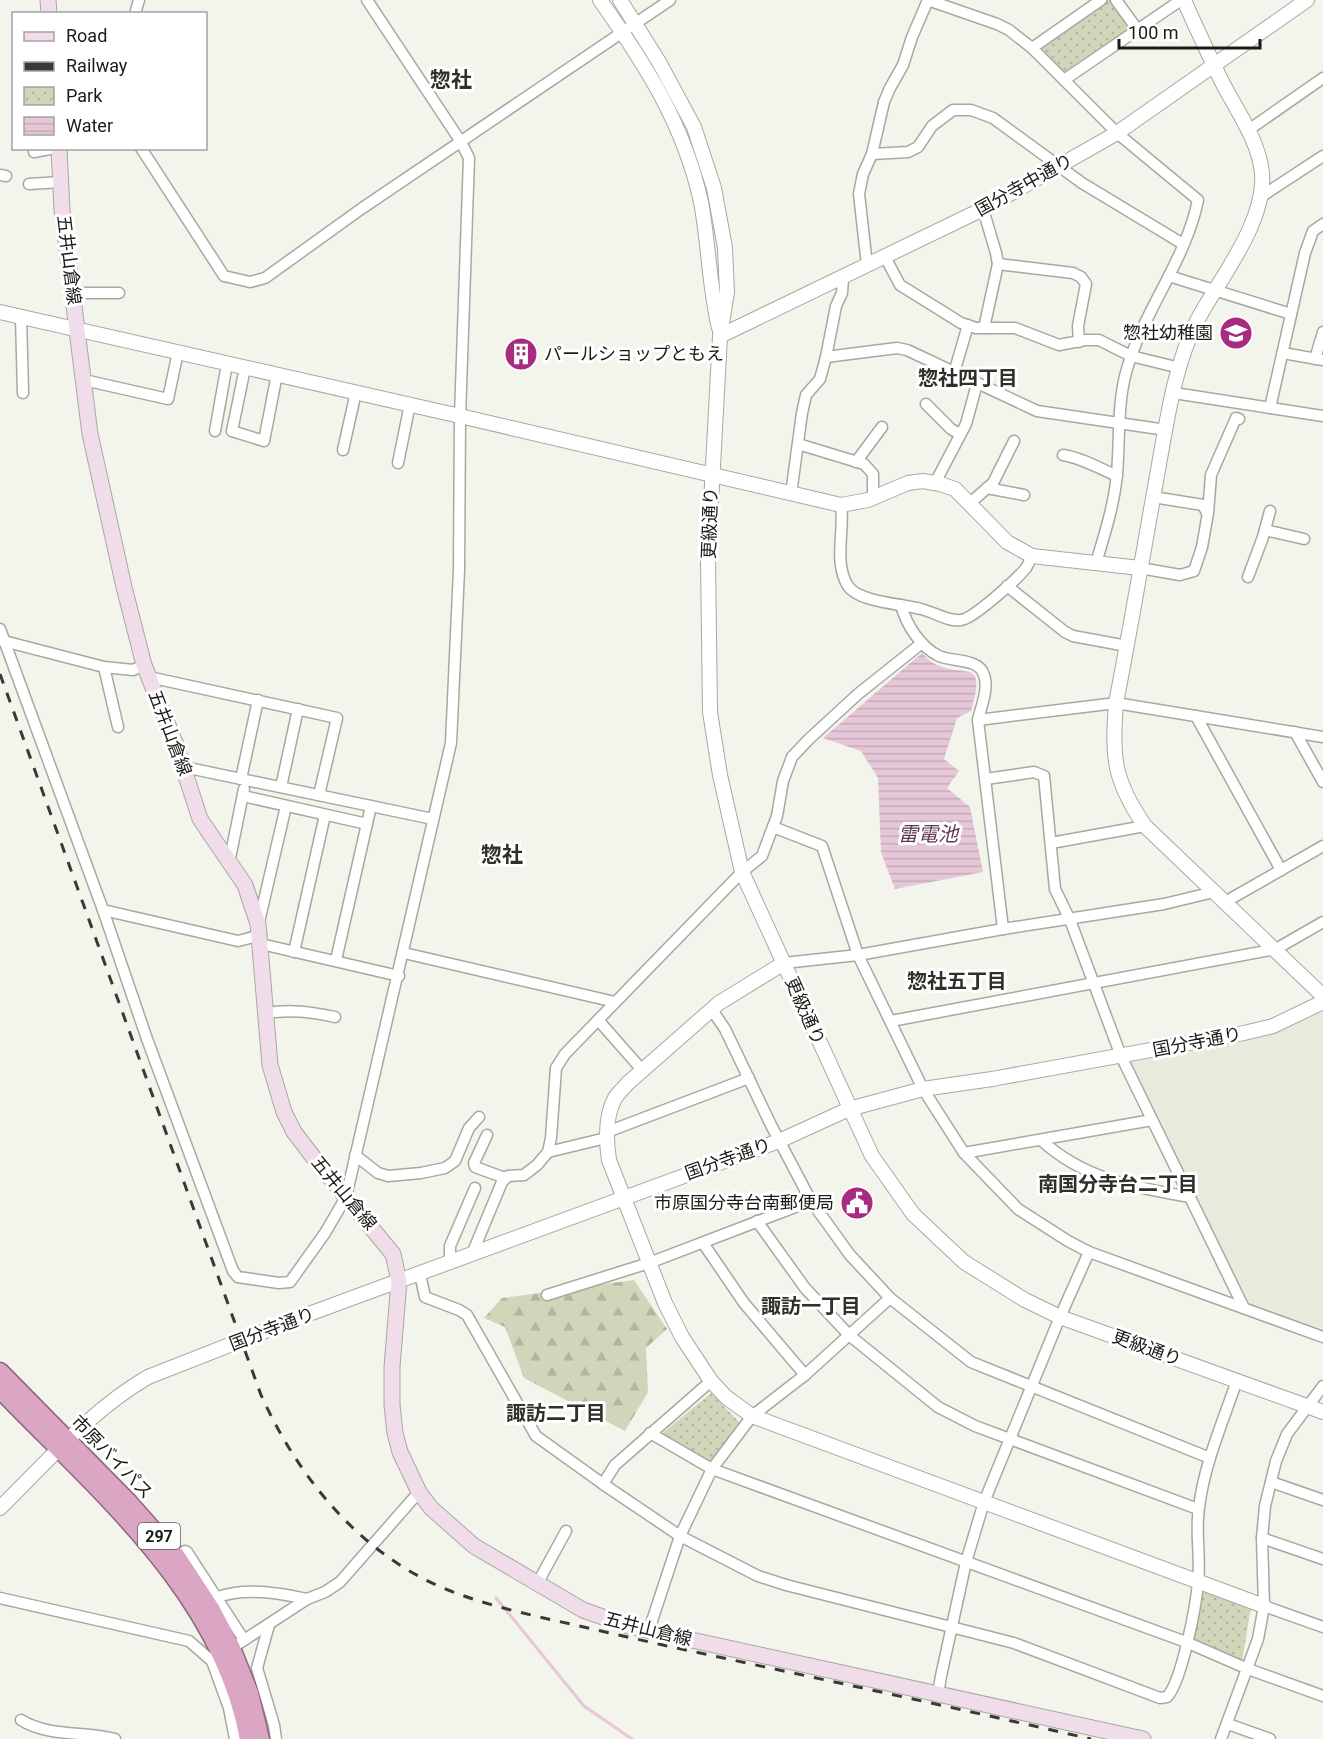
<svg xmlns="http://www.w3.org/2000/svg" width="1323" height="1739" font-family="Roboto,'Noto Sans JP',sans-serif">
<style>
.built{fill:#e8eadb}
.forest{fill:url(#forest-firs)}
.park{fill:url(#park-dots)}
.water{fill:url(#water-rules)}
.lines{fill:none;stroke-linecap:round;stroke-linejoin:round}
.stream{stroke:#e6c7d8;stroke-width:3}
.minor-casing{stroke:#a7a9a1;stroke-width:13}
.tertiary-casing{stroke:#a7a9a1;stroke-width:16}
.secondary-casing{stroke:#a7a9a1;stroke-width:17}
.trunk-casing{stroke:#90667e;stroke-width:19}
.minor{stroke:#fff;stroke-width:10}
.tertiary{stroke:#fff;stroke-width:14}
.secondary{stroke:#f1dde9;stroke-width:15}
.trunk{stroke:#daa6c4;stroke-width:16}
.rail{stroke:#393935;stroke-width:3;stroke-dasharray:10 10;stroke-linecap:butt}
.tertiary-bridge-casing{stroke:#a7a9a1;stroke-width:16;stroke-linecap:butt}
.tertiary-bridge{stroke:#fff;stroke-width:14}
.labels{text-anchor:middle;stroke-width:6;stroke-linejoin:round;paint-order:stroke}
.shield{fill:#fff;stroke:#5f5f5d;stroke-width:1.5}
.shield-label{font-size:16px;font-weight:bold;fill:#1a1a17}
.street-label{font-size:18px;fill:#1a1a17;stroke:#fff}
.poi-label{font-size:18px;fill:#1a1a17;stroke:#fff;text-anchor:end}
.neighbourhood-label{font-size:20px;font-weight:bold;fill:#2f302a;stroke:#fff}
.water-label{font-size:20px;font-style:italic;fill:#603650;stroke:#fff}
.quarter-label{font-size:21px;font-weight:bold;fill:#2f302a;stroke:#fff}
</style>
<defs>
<pattern id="forest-firs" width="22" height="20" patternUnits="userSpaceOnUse" patternTransform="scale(1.5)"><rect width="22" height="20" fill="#d1d5ba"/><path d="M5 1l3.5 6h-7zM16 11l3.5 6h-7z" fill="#b3b69f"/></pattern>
<pattern id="park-dots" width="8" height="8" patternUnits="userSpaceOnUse" patternTransform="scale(1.5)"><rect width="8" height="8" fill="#d1d5ba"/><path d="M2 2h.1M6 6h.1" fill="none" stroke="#b3b69f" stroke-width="1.8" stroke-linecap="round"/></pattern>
<pattern id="water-rules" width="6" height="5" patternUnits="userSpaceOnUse" patternTransform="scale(1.5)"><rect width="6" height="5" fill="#e6c7d8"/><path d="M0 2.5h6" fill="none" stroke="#c5aab9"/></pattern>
</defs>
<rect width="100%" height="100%" fill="#f3f4ec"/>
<path class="built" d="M1322 1009 1323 1010V1329L1249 1303 1129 1061Z"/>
<path class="forest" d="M634 1280 667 1329 646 1348 648 1392 625 1431 524 1378 505 1327 484 1318 502 1298Z"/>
<g class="park">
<path d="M1105 0H1112L1130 26V29L1066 74 1063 73 1039 50 1038 47Z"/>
<path d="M711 1393 740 1423 708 1464 658 1437Z"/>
<path d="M1204 1589 1251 1607 1242 1661 1193 1644Z"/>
</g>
<path class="water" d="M922 653C925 656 929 661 933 663 965 680 987 655 971 711L957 718 944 759 959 771 947 788 970 807 983 872 895 889 881 853 878 778 861 751 823 738Z"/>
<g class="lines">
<path class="stream" d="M496 1598 584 1706 632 1739"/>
<g class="minor-casing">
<g id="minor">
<path d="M928 0 997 24 1009 30 1032 48 1117 133 1198 200C1186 260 1144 310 1127 369 1117 402 1120 439 1117 474 1114 505 1105 533 1096 563"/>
<path d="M1116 0 1137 29"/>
<path d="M135 14 139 0"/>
<path d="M1032 48 1101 0"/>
<path d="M1064 80 1181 0"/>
<path d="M1247 131 1323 78"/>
<path d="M141 148 224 276 250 282 265 278 361 209 670 0"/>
<path d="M34 152 55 148"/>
<path d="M872 154 908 152 918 147 932 126 953 110H971L993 118 1082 183 1183 244"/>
<path d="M0 175 6 176"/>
<path d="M29 184 61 182"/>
<path d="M1259 198 1323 156"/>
<path d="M983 209 996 253 998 264 984 328"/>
<path d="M885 257 900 285 961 323 976 328H1015L1059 345 1085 340H1099L1131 356 1180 368"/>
<path d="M998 264 1073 273 1081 277 1086 284 1078 326 1079 342"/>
<path d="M867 265 859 194 863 174 872 154 884 102 890 88 903 65 912 37 928 0"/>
<path d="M1169 276 1291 314"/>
<path d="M73 293H119"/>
<path d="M21 317 23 393"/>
<path d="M1283 353 1323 360"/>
<path d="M826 357 897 348 907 350 1037 411 1166 430"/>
<path d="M1315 359 1323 332"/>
<path d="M245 368 232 431 264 441 277 374"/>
<path d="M954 373 968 325"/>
<path d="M84 380 168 399 178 352"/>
<path d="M1174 393 1323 416"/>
<path d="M926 404 951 429 960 434"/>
<path d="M1270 408 1305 253 1313 231 1323 224"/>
<path d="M215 431 227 364"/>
<path d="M798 444 864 464 873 474V498"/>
<path d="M343 450 356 392"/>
<path d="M1063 455C1082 458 1099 468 1117 476"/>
<path d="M856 462 882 427"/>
<path d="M398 463 410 404"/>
<path d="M935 483 966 424 977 384"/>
<path d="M987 488 1024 495"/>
<path d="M791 494 802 413 806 395 820 379 826 357 836 306 842 293 843 278"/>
<path d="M1153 497 1203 505 1207 513"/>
<path d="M970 503 993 483 1014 441"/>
<path d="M841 505C845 531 833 562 848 586 858 602 903 604 921 609 934 612 948 622 961 620 973 619 1017 579 1026 568 1028 565 1030 560 1032 556"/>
<path d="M1265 530 1304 539"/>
<path d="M1140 568 1180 575 1194 571 1202 547 1208 513 1211 475 1236 418 1239 419"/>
<path d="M1248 577 1263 537 1270 511"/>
<path d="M1007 586 1065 632 1073 636 1127 646"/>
<path d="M901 605C906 624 920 647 939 656 952 662 979 658 984 675 989 688 981 707 978 720"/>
<path d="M0 629 103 910 147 1039 233 1271 238 1277 279 1283 290 1282 325 1233 346 1197 451 743 459 570 460 416 469 158 461 142 367 0"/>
<path d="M0 640 104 667 133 670 144 665"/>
<path d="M104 667 118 727"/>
<path d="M149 677 337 718 319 795"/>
<path d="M1196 716 1281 870"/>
<path d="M1295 732 1323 782"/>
<path d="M184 767 433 819"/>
<path d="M241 779 258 700"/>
<path d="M986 779 1034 772 1044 776 1055 889 1070 920 1121 1056 1244 1308"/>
<path d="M281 787 298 709"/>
<path d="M243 796 367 824"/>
<path d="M773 827 822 846 858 955 923 1089 964 1153 1018 1209 1068 1241 1089 1252 1323 1337"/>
<path d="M1051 843 1145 826"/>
<path d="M229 863 244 789"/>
<path d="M1225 902 1323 846"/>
<path d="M103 910 238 941 261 935"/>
<path d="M259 922 286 806"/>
<path d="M1003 929 978 720 1116 703 1323 737"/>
<path d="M261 944 399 976"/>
<path d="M294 952 325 815"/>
<path d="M404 953 615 1002"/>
<path d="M336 960 371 806"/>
<path d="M784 963 858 955 1003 929 1164 904 1214 892"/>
<path d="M712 1010 725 1029 771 1125 811 1201 850 1255 890 1298 971 1362 1210 1458"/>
<path d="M266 1013C291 1009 311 1012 335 1017"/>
<path d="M599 1021 643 1071"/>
<path d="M891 1021 1276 949 1323 922"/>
<path d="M607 1132 749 1078"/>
<path d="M487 1135 474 1163 475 1167 505 1178"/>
<path d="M1041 1140C1085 1180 1134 1187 1190 1197"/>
<path d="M548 1152 606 1138"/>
<path d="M964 1153 1152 1120"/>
<path d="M355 1155 378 1173 388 1176 421 1173 445 1168 455 1161 469 1128 479 1117"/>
<path d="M757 1221 805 1288 849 1335 938 1407 975 1426 1198 1509"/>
<path d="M703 1243 744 1303 805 1375"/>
<path d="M472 1254 502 1182 508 1176 524 1175 537 1165 548 1152 551 1138 556 1068 565 1054 742 872 762 856 777 816 783 781 792 757 808 740 858 694 922 643"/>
<path d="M450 1262V1246L475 1188"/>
<path d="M420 1274 425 1297 459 1310 467 1315 536 1436 603 1484 680 1536 758 1576 786 1585 1014 1643 1160 1698 1167 1697C1182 1681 1196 1606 1198 1582 1201 1558 1195 1532 1199 1508 1204 1464 1223 1422 1237 1380"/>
<path d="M547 1295 649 1263 811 1201"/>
<path d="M650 1433 712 1469 1186 1642 1248 1669 1323 1696"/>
<path d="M1271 1482 1323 1500"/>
<path d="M603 1484 615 1465 711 1381"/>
<path d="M1262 1538 1323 1559"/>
<path d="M176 1555 185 1551 187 1552 244 1640"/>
<path d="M537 1584 566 1531"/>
<path d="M218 1597C245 1587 279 1593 307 1599"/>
<path d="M0 1598 189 1641 212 1661 229 1708 235 1739"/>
<path d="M1264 1606 1323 1627"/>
<path d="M269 1625 257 1668 274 1725 276 1739"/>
<path d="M649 1630 680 1536 712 1469 752 1416 805 1375 890 1298"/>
<path d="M232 1648 307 1599 325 1592 340 1582 419 1492"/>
<path d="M938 1694 941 1676 966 1562 984 1502 1060 1317 1089 1252"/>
<path d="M21 1720C48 1737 85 1731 115 1739"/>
<path d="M1228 1724 1270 1739"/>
<path d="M1221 1739 1258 1639 1264 1606 1262 1538 1265 1506 1276 1461 1287 1434 1323 1386"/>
</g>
</g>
<g class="tertiary-casing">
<g id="tertiary">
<path d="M600 0C645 64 684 124 701 202 709 245 709 286 719 328"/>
<path d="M620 0 659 62 694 127 714 188 725 248 727 292 720 336 708 559 710 712 720 775 742 872 872 1156 913 1214 964 1262 1025 1300 1060 1317 1323 1412"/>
<path d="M1184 0C1196 28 1209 55 1222 82 1237 111 1259 141 1262 173 1266 223 1219 279 1197 321 1174 366 1167 421 1158 470 1144 548 1131 626 1116 703 1112 757 1113 780 1145 826L1323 996"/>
<path d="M0 312 460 416 841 505 868 500 908 483 923 481 940 484 955 489 1007 542 1032 556 1140 568"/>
<path d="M720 336 985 208 1117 133 1307 0"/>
<path d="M784 963 719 1003 628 1083C624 1088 618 1093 615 1098 605 1116 606 1140 609 1160L665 1303 682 1337 711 1381 726 1397 752 1416 1264 1606"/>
<path d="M306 1315 779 1141 849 1109 923 1089 992 1079 1244 1033 1273 1026 1323 1002"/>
<path d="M0 1508C47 1462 91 1410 148 1377"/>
</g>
</g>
<g class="secondary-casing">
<g id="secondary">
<path d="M48 0 49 14"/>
<path d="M59 148 62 210 90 434 124 587 144 665 176 745 200 819 245 885 258 924 270 1065 284 1112 294 1132 317 1162 393 1254 399 1281 392 1367V1405L395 1433 400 1452 419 1492 431 1508 474 1546 583 1610 628 1626 1143 1739"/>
</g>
</g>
<g class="trunk-casing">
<g id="trunk">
<path d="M0 1371 129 1502 176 1555 212 1610 232 1648 250 1693 261 1739"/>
<path d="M0 1390C98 1492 221 1592 248 1739"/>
</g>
</g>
<use href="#minor" class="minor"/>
<use href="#tertiary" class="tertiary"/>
<use href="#secondary" class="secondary"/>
<use href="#trunk" class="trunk"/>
<path class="rail" d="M0 674 261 1395C292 1463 338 1526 403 1567 447 1595 497 1607 548 1619 589 1628 631 1638 672 1647 812 1677 952 1707 1091 1739"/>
<g class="tertiary-bridge-casing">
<path id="tertiary-bridge" d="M148 1377 306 1315"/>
</g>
<use href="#tertiary-bridge" class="tertiary-bridge"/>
</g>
<defs>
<g id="school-disc" transform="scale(1.725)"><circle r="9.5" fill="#a72c80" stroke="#fff"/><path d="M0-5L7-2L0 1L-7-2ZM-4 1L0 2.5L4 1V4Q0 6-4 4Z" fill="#fff"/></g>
<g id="building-disc" transform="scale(1.725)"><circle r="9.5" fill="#a72c80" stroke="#fff"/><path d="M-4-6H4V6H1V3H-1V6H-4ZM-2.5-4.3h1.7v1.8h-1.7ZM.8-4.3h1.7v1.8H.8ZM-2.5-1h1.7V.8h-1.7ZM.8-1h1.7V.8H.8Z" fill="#fff"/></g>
<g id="civic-disc" transform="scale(1.725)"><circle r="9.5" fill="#a72c80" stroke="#fff"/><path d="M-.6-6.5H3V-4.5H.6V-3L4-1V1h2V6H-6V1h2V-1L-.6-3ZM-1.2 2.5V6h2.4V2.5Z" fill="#fff"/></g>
</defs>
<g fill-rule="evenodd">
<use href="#school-disc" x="1236" y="333"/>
<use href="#building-disc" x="521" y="354"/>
<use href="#civic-disc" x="857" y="1203"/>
</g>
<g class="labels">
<rect class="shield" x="138" y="1523" width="42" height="26" rx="4.5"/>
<g class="shield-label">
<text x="159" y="1542">297</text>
</g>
<g class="street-label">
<text transform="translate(1024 185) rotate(-29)" y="6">国分寺中通り</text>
<text transform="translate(69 260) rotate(83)" y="6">五井山倉線</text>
<text transform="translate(710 523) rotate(-88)" y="6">更級通り</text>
<text transform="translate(170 733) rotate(69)" y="6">五井山倉線</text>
<text transform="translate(805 1011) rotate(66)" y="6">更級通り</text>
<text transform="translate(1197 1042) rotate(-11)" y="6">国分寺通り</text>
<text transform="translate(728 1159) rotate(-20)" y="6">国分寺通り</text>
<text transform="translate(344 1193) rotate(50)" y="6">五井山倉線</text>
<text transform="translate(272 1329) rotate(-21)" y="6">国分寺通り</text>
<text transform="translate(1147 1348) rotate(20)" y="6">更級通り</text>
<text transform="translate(112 1457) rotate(46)" y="6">市原バイパス</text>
<text transform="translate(648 1629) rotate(14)" y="6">五井山倉線</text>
</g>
<g class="poi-label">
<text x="1213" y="339">惣社幼稚園</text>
<text x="544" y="360" text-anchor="start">パールショップともえ</text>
<text x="834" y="1209">市原国分寺台南郵便局</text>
</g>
<g class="neighbourhood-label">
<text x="968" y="385">惣社四丁目</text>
<text x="957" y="988">惣社五丁目</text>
<text x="1118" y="1191">南国分寺台二丁目</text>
<text x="811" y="1313">諏訪一丁目</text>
<text x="556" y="1420">諏訪二丁目</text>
</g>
<g class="water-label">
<text x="928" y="841">雷電池</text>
</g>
<g class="quarter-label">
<text x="451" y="87">惣社</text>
<text x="502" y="862">惣社</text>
</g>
</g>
<rect x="12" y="12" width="195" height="138" fill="#ffffff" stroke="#a3a3a2" stroke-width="1.5"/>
<rect x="24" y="32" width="30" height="9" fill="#f1dde9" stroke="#a3a3a2" stroke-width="1.5"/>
<text x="66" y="42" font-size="18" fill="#1a1a17">Road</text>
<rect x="24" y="62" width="30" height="9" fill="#393935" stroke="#a3a3a2" stroke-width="1.5"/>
<text x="66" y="72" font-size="18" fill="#1a1a17">Railway</text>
<rect x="24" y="87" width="30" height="18" fill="url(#park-dots)" stroke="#a3a3a2" stroke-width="1.5"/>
<text x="66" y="102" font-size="18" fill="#1a1a17">Park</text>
<rect x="24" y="117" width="30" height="18" fill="url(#water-rules)" stroke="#a3a3a2" stroke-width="1.5"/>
<text x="66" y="132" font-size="18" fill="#1a1a17">Water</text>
<path d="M1119 39v9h141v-9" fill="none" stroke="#1a1a17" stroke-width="3"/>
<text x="1128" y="39" font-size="18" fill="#1a1a17" stroke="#ffffff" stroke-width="4.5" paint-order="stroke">100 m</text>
</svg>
